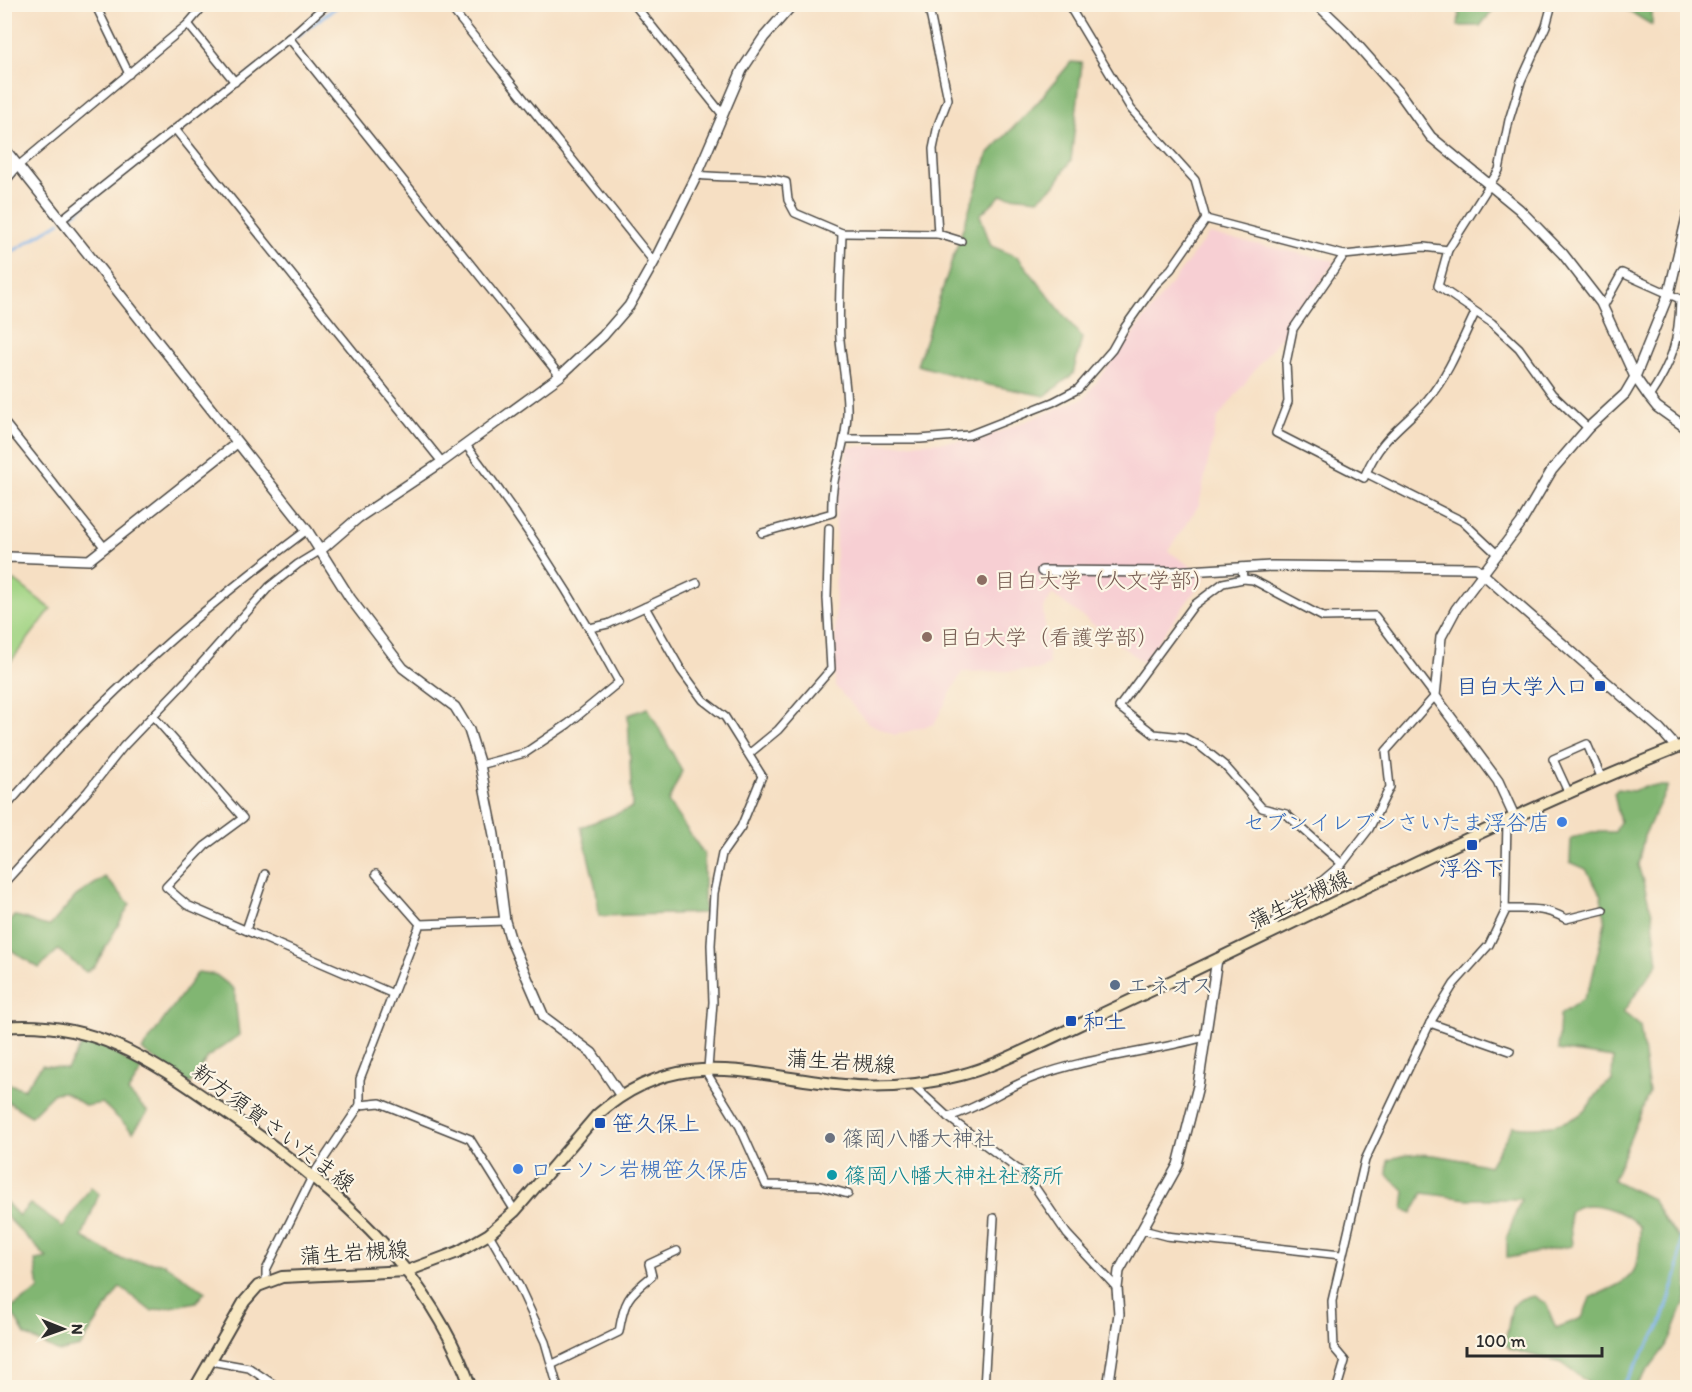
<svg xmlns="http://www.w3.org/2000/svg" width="1692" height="1392" font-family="Itim,'Klee One',sans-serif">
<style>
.built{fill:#f7cfd3}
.green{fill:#a2d484;stroke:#668058;stroke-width:1.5}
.forest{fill:#81b672;stroke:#56704e;stroke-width:1.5}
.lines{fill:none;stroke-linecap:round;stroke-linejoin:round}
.stream{stroke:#7cb1ea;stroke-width:3}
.minor-casing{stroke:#494642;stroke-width:10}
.tertiary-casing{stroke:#494642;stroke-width:12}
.secondary-casing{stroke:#494642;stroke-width:14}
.minor{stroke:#fff;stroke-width:7}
.tertiary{stroke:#fff;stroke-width:9}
.secondary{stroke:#f8e8c3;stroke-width:10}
.education-dot{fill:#8d6e63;stroke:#fcf5e5;stroke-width:2}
.transit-dot{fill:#1a4fb4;stroke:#fcf5e5;stroke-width:2}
.shop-dot{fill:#3f7fe0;stroke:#fcf5e5;stroke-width:2}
.service-dot{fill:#5c6f8a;stroke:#fcf5e5;stroke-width:2}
.worship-dot{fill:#6b7280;stroke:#fcf5e5;stroke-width:2}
.culture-dot{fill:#0f9aa8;stroke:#fcf5e5;stroke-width:2}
.labels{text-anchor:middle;stroke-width:4.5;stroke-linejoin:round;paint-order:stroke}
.education-label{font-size:22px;fill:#785e54;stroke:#fcf5e5;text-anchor:start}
.transit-label{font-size:22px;fill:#164399;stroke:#fcf5e5;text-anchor:start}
.shop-label{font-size:22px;fill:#366cbe;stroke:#fcf5e5;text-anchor:end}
.street-label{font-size:22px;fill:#2b2b2b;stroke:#fcf5e5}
.service-label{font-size:22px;fill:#4e5e75;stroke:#fcf5e5;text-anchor:start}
.worship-label{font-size:22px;fill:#5b616d;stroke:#fcf5e5;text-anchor:start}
.culture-label{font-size:22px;fill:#0d838f;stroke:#fcf5e5;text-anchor:start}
</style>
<rect width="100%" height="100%" fill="#fcf5e5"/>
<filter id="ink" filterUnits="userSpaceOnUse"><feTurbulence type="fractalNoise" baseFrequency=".0167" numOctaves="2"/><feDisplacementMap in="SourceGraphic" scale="12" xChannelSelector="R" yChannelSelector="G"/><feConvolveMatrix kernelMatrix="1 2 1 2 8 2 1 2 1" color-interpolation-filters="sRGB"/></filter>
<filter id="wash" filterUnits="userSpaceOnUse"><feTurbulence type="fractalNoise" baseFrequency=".008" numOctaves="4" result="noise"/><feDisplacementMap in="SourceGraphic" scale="24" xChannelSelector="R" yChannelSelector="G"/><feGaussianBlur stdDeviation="1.35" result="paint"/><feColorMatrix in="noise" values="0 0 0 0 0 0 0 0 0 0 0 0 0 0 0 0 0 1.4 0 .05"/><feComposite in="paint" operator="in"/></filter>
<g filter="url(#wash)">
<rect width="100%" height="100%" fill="#f6dfc3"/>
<path class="built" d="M1209 234 1335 261 1290 325 1217 419 1199 505 1168 551 1206 576 1143 662 1052 594 1043 610 1049 664 1040 670 962 672 934 724 895 735 868 723 835 686 836 501 848 447 978 440 1084 398Z"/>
<path class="green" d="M14 580 51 609 5 669V592Z"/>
<g class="forest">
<path d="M1460 5V4L1497 5 1480 26H1458Z"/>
<path d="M1620 5H1652V25L1620 6Z"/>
<path d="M1071 62 1082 63 1071 160 1055 185 1038 199 1001 195 980 215 991 246 1018 257 1082 338 1073 374 1045 396 989 385 917 365 988 154 1038 102Z"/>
<path d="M648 708 682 771 668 802 704 854V913L599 916 596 889 581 827 632 808 628 715Z"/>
<path d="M1645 786H1668L1644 836 1638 865 1652 913 1658 963 1623 1012 1640 1026 1649 1093 1613 1180 1652 1199 1666 1223 1684 1244 1687 1263V1296L1669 1342 1635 1387H1594L1561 1363 1510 1349 1505 1343 1512 1306 1521 1299 1534 1296 1546 1304 1556 1328 1582 1318 1590 1298C1634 1278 1640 1278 1640 1227 1625 1211 1587 1196 1569 1212L1572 1246 1507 1258V1237L1521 1199H1467L1423 1193 1412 1213 1403 1209 1405 1191 1387 1175 1388 1161C1413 1146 1462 1160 1489 1166L1513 1126C1533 1129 1569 1126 1584 1111 1595 1100 1598 1088 1612 1081L1613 1058 1558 1050 1560 1015 1583 999 1591 983 1605 922 1601 896 1586 869 1570 862 1571 838 1592 832H1615L1620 822 1614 793 1618 789 1633 791Z"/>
<path d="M105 877 130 904 95 966 86 972 58 950 39 968 5 946V927L14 916C28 917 36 925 50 926L76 896Z"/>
<path d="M198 972 216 975 234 989 239 1035 208 1057 190 1084 142 1050Z"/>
<path d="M87 1036 142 1070 128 1092 148 1112 133 1132 102 1103 86 1106 64 1092 54 1093 31 1116 5 1100 4 1082 24 1089 42 1065 67 1069Z"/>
<path d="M91 1187 99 1194 82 1237 123 1260 163 1263 205 1292 196 1302 151 1311 120 1287 80 1347 59 1352 25 1335 10 1309 39 1290 35 1260 47 1258 5 1215V1201L19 1216 30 1204 63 1227Z"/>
</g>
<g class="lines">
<g class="stream">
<path d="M71 216 309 27 341 4"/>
<path d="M4 257 60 222"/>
<path d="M1621 1388 1661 1325 1678 1272 1681 1235 1688 1231"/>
</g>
</g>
</g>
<g filter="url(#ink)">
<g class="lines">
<g class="minor-casing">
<g id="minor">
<path d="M95 4 129 74"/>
<path d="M448 4 654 262"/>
<path d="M634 4 723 115"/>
<path d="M928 4 948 99 938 125 933 149 938 234"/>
<path d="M1068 4 1131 109 1195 180 1206 219"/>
<path d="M1552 4 1546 26 1521 81 1509 120 1499 170 1448 250 1438 286 1492 323 1519 348 1552 394 1588 428"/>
<path d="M4 6 9 4"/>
<path d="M188 24 235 82"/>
<path d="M289 38 560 376"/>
<path d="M175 129 442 462"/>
<path d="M4 169 18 166"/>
<path d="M697 175C727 179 757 174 786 182L788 200 795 213 842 233 938 234 961 241"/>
<path d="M4 183 18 166 188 24 205 4"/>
<path d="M1206 219 1344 255 1424 247 1448 250"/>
<path d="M61 220 289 38 327 4"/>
<path d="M1344 255 1293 329 1286 363 1288 402 1276 433 1364 478 1366 473 1462 521 1497 554"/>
<path d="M1603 307 1622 273 1680 299C1679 341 1672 363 1649 397"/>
<path d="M1678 337 1688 339"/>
<path d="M4 422 105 548"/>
<path d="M846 439H920L969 435 1053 402 1078 389 1112 350 1125 327 1155 285 1171 269 1206 219"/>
<path d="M466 445C523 520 574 598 619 682L568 724 525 753 480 765"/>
<path d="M1366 473C1382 436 1403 427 1428 399 1449 374 1461 342 1475 313"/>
<path d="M762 533 832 513C830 473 846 451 847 414 848 389 842 364 840 340 838 305 841 268 842 233"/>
<path d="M1242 567 1243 579 1223 583 1194 605 1119 707 1154 734 1183 737 1200 746 1225 766 1262 808 1286 814 1342 864"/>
<path d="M1243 579 1253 580 1323 617 1375 616 1435 696 1386 751 1390 787 1369 829 1342 864 1310 891 1283 909 1266 934"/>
<path d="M645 607 681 670 703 700 725 717 762 776 741 827 722 854 714 893 711 945 713 1002 708 1069V1075L740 1127 766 1185 820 1186 848 1194"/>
<path d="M590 628 608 624 697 583"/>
<path d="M153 716 243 818 205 846 166 887 187 905 391 993"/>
<path d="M750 753 778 730 831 669 827 598 829 528"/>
<path d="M1569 794 1553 759 1587 744 1602 779"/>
<path d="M4 809C94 704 197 612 307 530"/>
<path d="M376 874 420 924 505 921"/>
<path d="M4 883 88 791 123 747 186 681 269 587 298 564 321 550"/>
<path d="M1505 909C1529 909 1546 907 1566 919L1603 910"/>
<path d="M246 930 265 874"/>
<path d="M1430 1023 1510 1051"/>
<path d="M913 1085 948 1117 1028 1177 1067 1234 1117 1288"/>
<path d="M360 1105 380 1103 470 1139 515 1211"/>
<path d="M948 1117C979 1108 1004 1088 1035 1077 1090 1056 1149 1053 1205 1037"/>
<path d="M1143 1230 1166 1236 1341 1255"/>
<path d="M489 1234 519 1286 545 1342 558 1388"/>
<path d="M266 1281V1270L313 1175 360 1105V1079L420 924"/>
<path d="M210 1361 249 1368 279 1388"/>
<path d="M553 1364 619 1332C624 1301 628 1295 652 1276L649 1264 677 1251"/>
<path d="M984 1388 994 1218"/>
<path d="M1337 1388 1345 1361 1334 1348 1332 1301 1365 1160 1430 1023 1454 984 1489 945 1505 912 1507 821"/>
</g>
</g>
<g class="tertiary-casing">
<g id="tertiary">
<path d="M1317 4 1345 31 1398 91 1431 137 1519 209 1563 254 1601 303 1635 377 1649 397 1657 407 1688 429"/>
<path d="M4 148 307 530 350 598 403 668 455 707 469 730 480 765 494 835 505 921 511 941 544 1017 592 1053 621 1096"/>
<path d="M321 550 358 518 442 462 560 376 603 336 629 306 654 262 697 175 742 70 764 37 793 4"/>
<path d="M4 560 9 557 89 560 237 443"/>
<path d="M1042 571 1172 572 1271 566 1476 568 1660 729 1676 747"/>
<path d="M1515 818 1498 781 1435 696 1441 637 1456 609 1521 523 1552 470 1588 428 1625 394 1635 377 1669 293 1688 213"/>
<path d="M1108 1388 1119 1314 1117 1288 1119 1271 1178 1165 1198 1086 1217 959"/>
</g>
</g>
<g class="secondary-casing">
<g id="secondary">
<path d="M4 1027C95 1019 153 1062 224 1111 329 1183 427 1263 471 1388"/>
<path d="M195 1388 244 1302 258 1286 282 1277 407 1271 458 1252 489 1234 515 1211 597 1115C679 1043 748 1076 844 1085 884 1089 923 1085 961 1075 992 1067 1020 1052 1049 1039 1093 1018 1138 997 1182 976 1350 896 1515 811 1688 743"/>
</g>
</g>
<use href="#minor" class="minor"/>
<use href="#tertiary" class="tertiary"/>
<use href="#secondary" class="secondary"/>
</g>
</g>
<g class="education-dot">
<circle cx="982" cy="580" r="6"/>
<circle cx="927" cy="637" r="6"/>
</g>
<g class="transit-dot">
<rect x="1594" y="680" width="12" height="12" rx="3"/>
<rect x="1466" y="839" width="12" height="12" rx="3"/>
<rect x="1065" y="1015" width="12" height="12" rx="3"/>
<rect x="594" y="1117" width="12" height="12" rx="3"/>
</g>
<g class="shop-dot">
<circle cx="1562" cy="822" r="6"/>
<circle cx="518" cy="1169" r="6"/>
</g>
<circle class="service-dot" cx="1115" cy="985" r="6"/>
<circle class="worship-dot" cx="830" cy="1138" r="6"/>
<circle class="culture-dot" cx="832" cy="1175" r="6"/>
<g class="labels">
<g class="education-label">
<text x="994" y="588">目白大学（人文学部）</text>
<text x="939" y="645">目白大学（看護学部）</text>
</g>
<g class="transit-label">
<text x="1588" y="694" text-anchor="end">目白大学入口</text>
<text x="1472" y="876" text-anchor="middle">浮谷下</text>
<text x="1083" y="1029">和土</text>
<text x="612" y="1131">笹久保上</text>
</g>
<g class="shop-label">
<text x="1550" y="830">セブンイレブンさいたま浮谷店</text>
<text x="530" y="1177" text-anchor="start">ローソン岩槻笹久保店</text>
</g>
<g class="street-label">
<text transform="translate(1299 899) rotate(-25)" y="8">蒲生岩槻線</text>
<text transform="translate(841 1061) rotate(4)" y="8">蒲生岩槻線</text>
<text transform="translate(274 1127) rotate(37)" y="8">新方須賀さいたま線</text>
<text transform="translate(354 1252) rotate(-4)" y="8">蒲生岩槻線</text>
</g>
<g class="service-label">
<text x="1127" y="993">エネオス</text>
</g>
<g class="worship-label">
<text x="842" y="1146">篠岡八幡大神社</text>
</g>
<g class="culture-label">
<text x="844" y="1183">篠岡八幡大神社社務所</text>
</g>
</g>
<rect width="1692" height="1392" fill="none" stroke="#fcf5e5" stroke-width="24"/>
<g transform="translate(63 1329) rotate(91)" stroke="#fcf5e5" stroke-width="4.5" paint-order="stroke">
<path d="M0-4.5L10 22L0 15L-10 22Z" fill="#2b2b2b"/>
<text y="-9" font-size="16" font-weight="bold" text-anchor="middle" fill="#2b2b2b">N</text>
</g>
<path d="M1467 1347v9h135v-9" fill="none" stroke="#2b2b2b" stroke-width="3"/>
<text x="1476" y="1347" font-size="18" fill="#2b2b2b" stroke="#fcf5e5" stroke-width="4.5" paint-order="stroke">100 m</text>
</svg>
